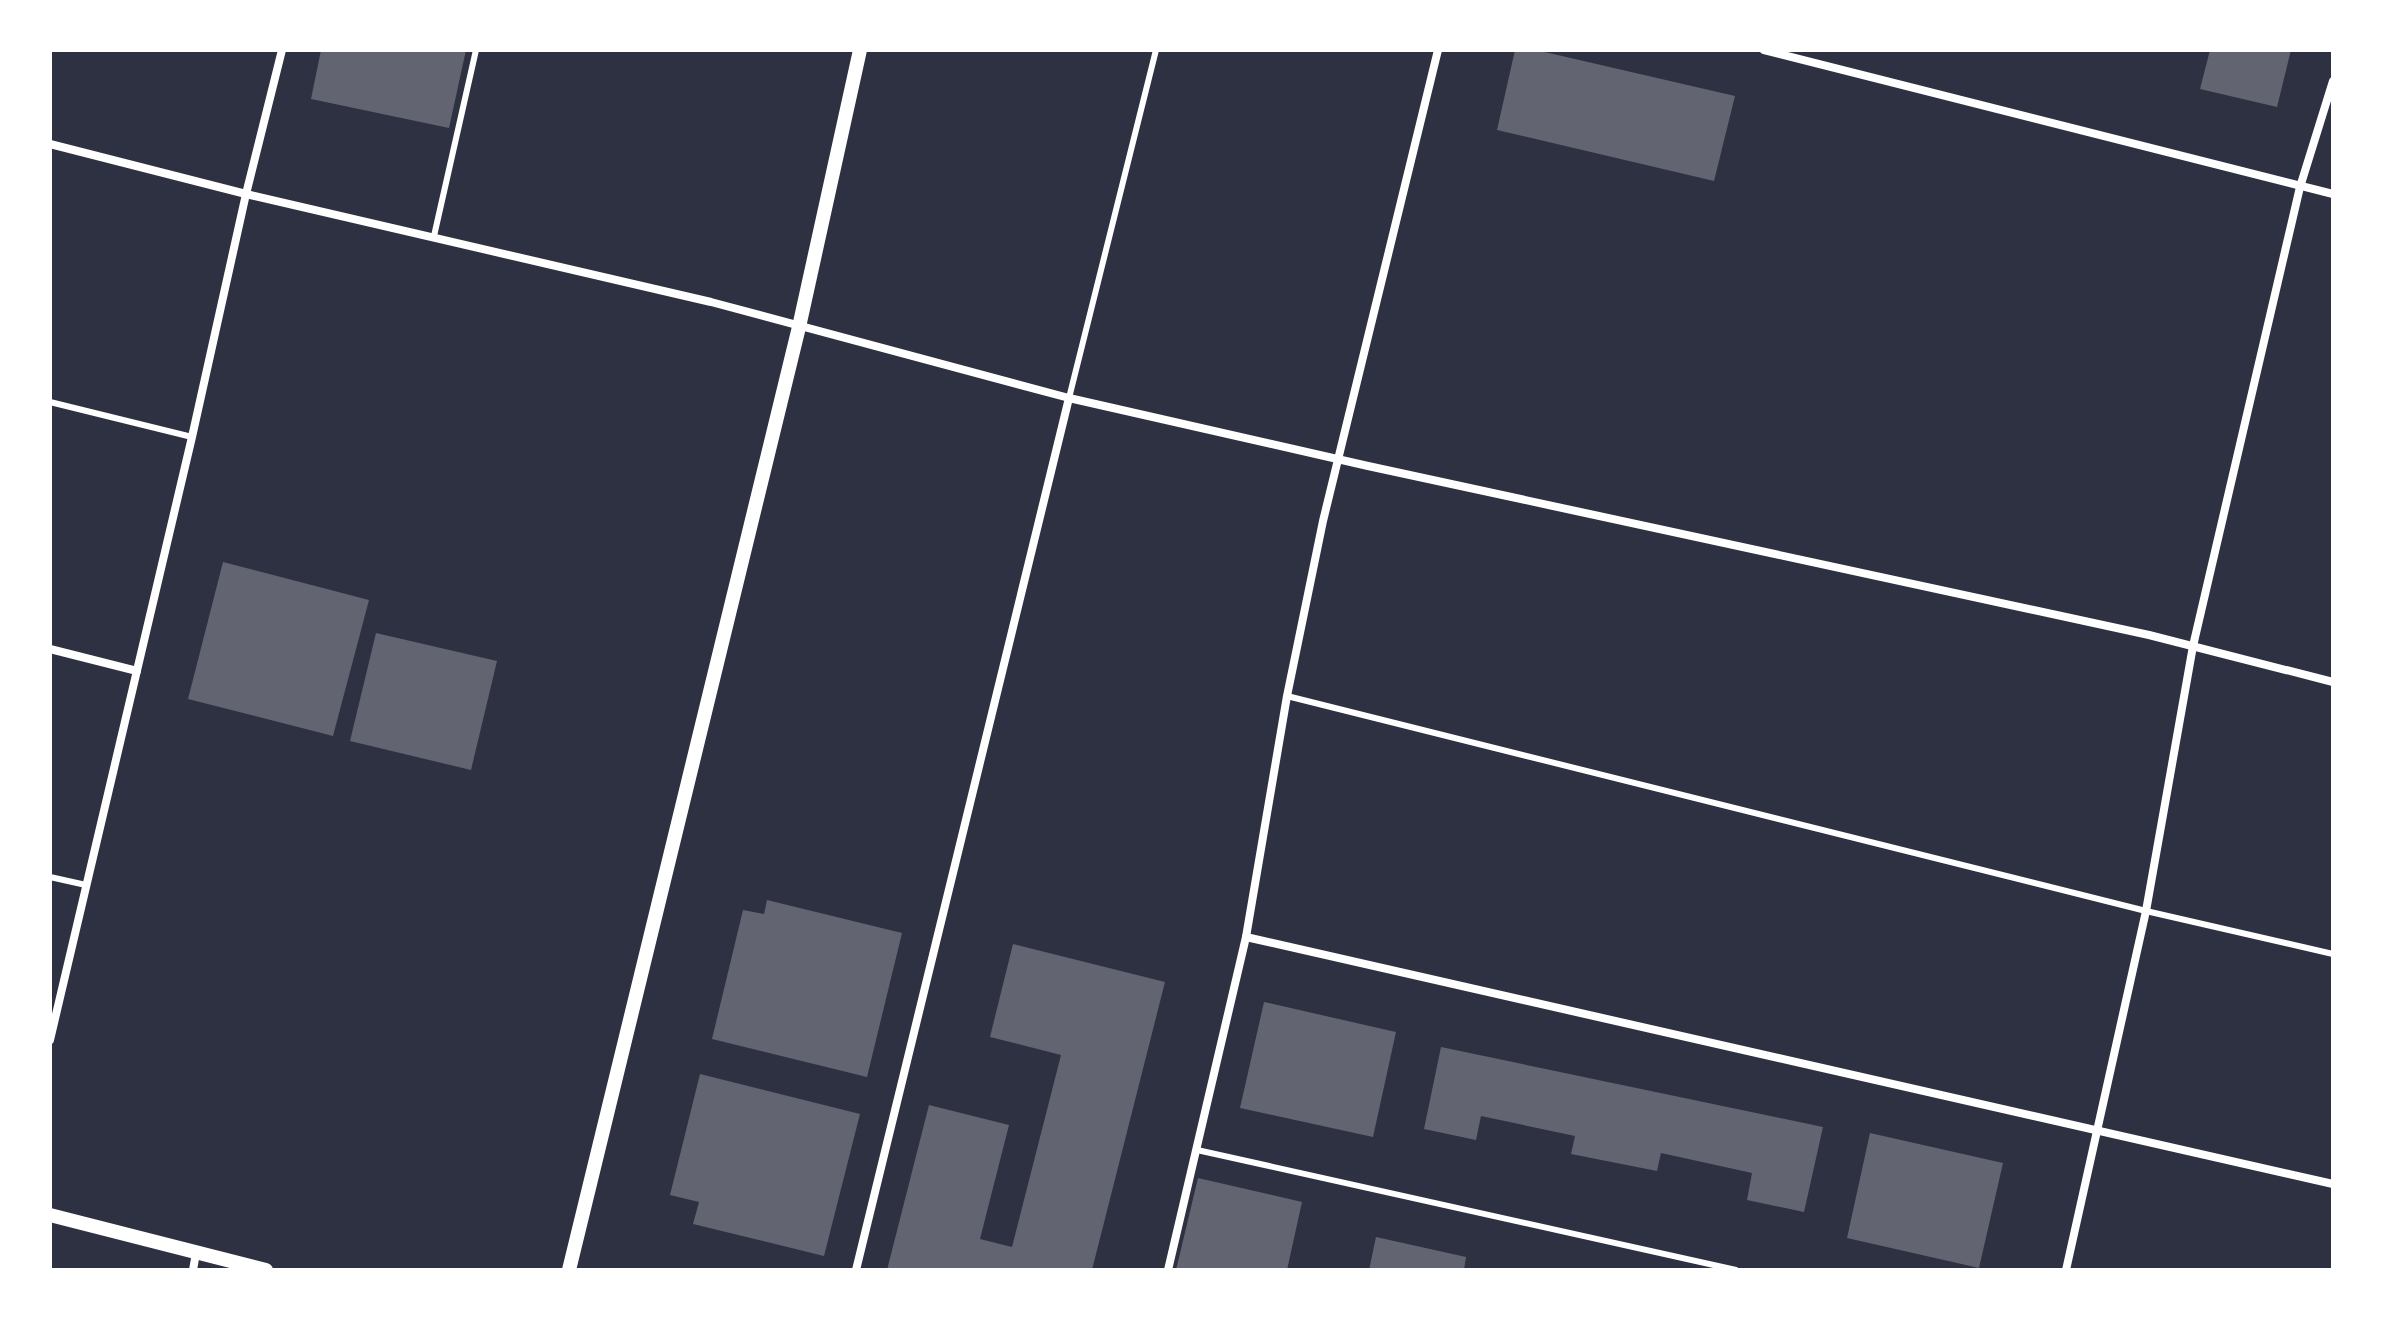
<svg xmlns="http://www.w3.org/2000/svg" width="2383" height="1320" font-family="Spectral,serif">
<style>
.building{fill:#626471}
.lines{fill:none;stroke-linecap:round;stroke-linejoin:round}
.service{stroke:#fff;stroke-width:6}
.minor{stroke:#fff;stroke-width:8}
.tertiary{stroke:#fff;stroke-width:14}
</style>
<rect width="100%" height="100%" fill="#2d3142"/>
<g class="building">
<path d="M321 50H466L449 128 311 99Z"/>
<path d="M1515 50H1536L1735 96 1714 181 1497 130Z"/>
<path d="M2210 50H2291L2277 107 2200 89Z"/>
<path d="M223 562 369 600 333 736 188 699Z"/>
<path d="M376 633 497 661 471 770 350 741Z"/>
<path d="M767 900 902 933 867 1077 712 1039 743 910 764 914Z"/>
<path d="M1013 944 1165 982 1092 1270H887L929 1105 1009 1125 980 1239 1012 1247 1061 1055 990 1037Z"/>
<path d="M1264 1002 1396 1032 1373 1137 1240 1108Z"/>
<path d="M1441 1047 1823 1127 1804 1212 1747 1200 1752 1173 1661 1153 1657 1171 1571 1154 1575 1136 1481 1116 1476 1140 1424 1129Z"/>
<path d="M700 1074 860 1114 824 1256 693 1224 699 1202 670 1195Z"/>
<path d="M1870 1133 2003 1163 1979 1268 1847 1238Z"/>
<path d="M1198 1178 1302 1202 1287 1270H1176Z"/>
<path d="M1376 1237 1466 1257 1464 1270H1369Z"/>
</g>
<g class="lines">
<g class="service">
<path d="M434 236 476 50"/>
<path d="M1069 398 1156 50"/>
<path d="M50 402 192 437"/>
<path d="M1287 696 2146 911 2333 954"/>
<path d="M50 877 86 885"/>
<path d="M1197 1150 1736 1270"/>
</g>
<g class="minor">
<path d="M1764 50 2333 194"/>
<path d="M50 144 246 194 711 302 1069 398 1368 466 2149 635 2333 682"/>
<path d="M50 649 137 671"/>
<path d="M1246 937 2333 1184"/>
<path d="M50 1040 192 437 246 194 282 50"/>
<path d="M193 1270 196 1253"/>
<path d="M856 1270 1069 398"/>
<path d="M1168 1270 1246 937 1287 696 1323 521 1438 50"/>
<path d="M2066 1270 2146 911 2193 646 2300 187 2333 81"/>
</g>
<g class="tertiary">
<path d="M50 1215 266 1270"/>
<path d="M569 1270 799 327 860 50"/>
</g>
</g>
<rect width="2383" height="1320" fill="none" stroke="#ffffff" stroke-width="104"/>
</svg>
